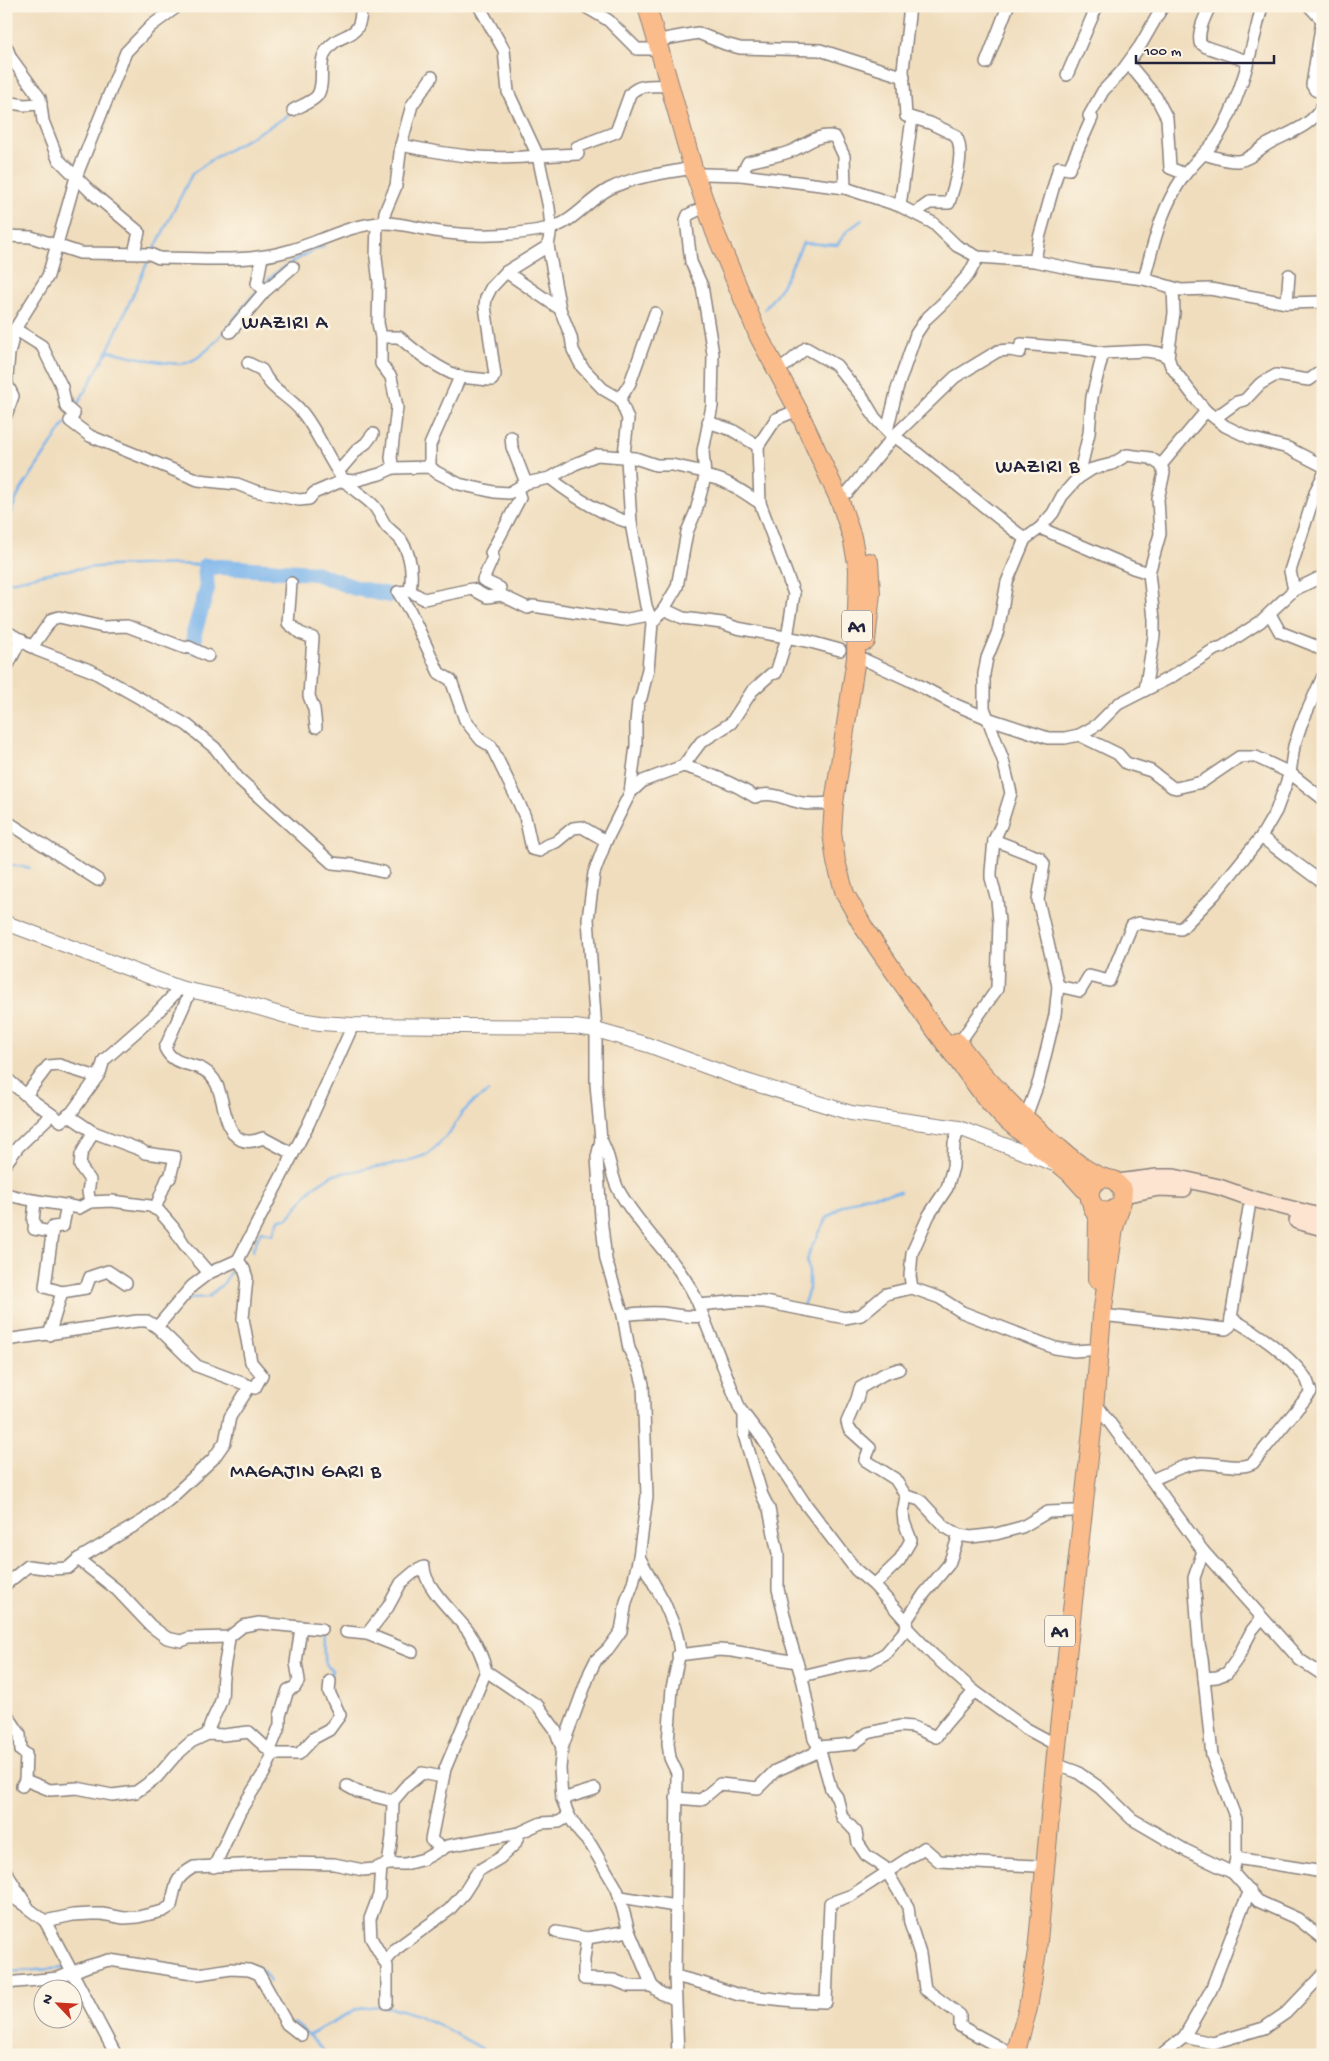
<svg xmlns="http://www.w3.org/2000/svg" width="1329" height="2061" font-family="'Gochi Hand',sans-serif">
<style>
.lines{fill:none;stroke-linecap:round;stroke-linejoin:round}
.stream{stroke:#7cb5ec;stroke-width:2.5}
.river{stroke:#7cb5ec;stroke-width:16}
.minor-casing{stroke:#89807c;stroke-width:14}
.tertiary-casing{stroke:#89807c;stroke-width:16}
.secondary-casing{stroke:#89807c;stroke-width:18}
.trunk-casing{stroke:#89807c;stroke-width:20}
.minor{stroke:#fff;stroke-width:11}
.tertiary{stroke:#fff;stroke-width:14}
.secondary{stroke:#fde4d1;stroke-width:15}
.trunk{stroke:#fabc8b;stroke-width:18}
.labels{text-anchor:middle;stroke-width:5;stroke-linejoin:round;paint-order:stroke}
.shield{fill:#fcf5e5;stroke:#63616e;stroke-width:1}
.shield-label{font-size:18px;font-weight:bold;fill:#22223b}
.neighbourhood-label{font-size:20px;letter-spacing:1px;fill:#22223b;stroke:#fcf5e5}
</style>
<rect width="100%" height="100%" fill="#fcf5e5"/>
<filter id="ink" filterUnits="userSpaceOnUse"><feTurbulence type="fractalNoise" baseFrequency=".02" numOctaves="2"/><feDisplacementMap in="SourceGraphic" scale="10" xChannelSelector="R" yChannelSelector="G"/><feConvolveMatrix kernelMatrix="1 2 1 2 8 2 1 2 1" color-interpolation-filters="sRGB"/></filter>
<filter id="wash" filterUnits="userSpaceOnUse"><feTurbulence type="fractalNoise" baseFrequency=".0096" numOctaves="4" result="noise"/><feDisplacementMap in="SourceGraphic" scale="20" xChannelSelector="R" yChannelSelector="G"/><feGaussianBlur stdDeviation="1.12" result="paint"/><feColorMatrix in="noise" values="0 0 0 0 0 0 0 0 0 0 0 0 0 0 0 0 0 1.4 0 .05"/><feComposite in="paint" operator="in"/></filter>
<g filter="url(#wash)">
<rect width="100%" height="100%" fill="#f0ddbd"/>
<g class="lines">
<g class="stream">
<path d="M334 49 358 37 362 30"/>
<path d="M153 252 192 174 211 160 291 114"/>
<path d="M263 284C282 267 301 255 324 246"/>
<path d="M765 309 782 286 803 243 837 245 847 231 862 220"/>
<path d="M107 353 110 351C127 355 172 367 186 363 213 356 238 309 258 290"/>
<path d="M75 409 106 354 150 257"/>
<path d="M6 524 19 493 66 422"/>
<path d="M6 582C24 581 41 573 59 571 112 564 165 564 218 565"/>
<path d="M6 864 30 868"/>
<path d="M252 1251 261 1231 273 1234 279 1219 288 1218 312 1188 332 1175 405 1162 429 1154 450 1132 462 1113 474 1101 488 1092"/>
<path d="M186 1300 193 1298 208 1297 224 1283 230 1272"/>
<path d="M803 1306 809 1289V1272L807 1261 810 1250 827 1218 840 1207 863 1197 900 1192"/>
<path d="M323 1631C326 1644 319 1662 332 1670L330 1677"/>
<path d="M239 1964C255 1963 263 1968 270 1982"/>
<path d="M6 1972 67 1968"/>
<path d="M294 2023 309 2035C324 2027 340 2017 356 2010 399 1994 458 2037 494 2055"/>
<path d="M309 2035 327 2055"/>
</g>
<path class="river" d="M194 646V633L207 589 205 566 315 573 355 588 389 595"/>
</g>
</g>
<g filter="url(#ink)">
<g class="lines">
<g class="minor-casing">
<g id="minor">
<path d="M584 6 608 20 637 49H658"/>
<path d="M910 6 903 70 906 116 930 123 955 135C967 150 954 186 949 203H929L915 213"/>
<path d="M1210 6C1204 19 1198 30 1200 43L1206 47 1247 61"/>
<path d="M1309 6 1323 21"/>
<path d="M1322 21 1312 85 1315 90 1323 93"/>
<path d="M665 39 698 33 725 44 740 48 820 50 904 77"/>
<path d="M6 46 11 58 40 98 43 121 58 159 91 192 139 232 134 253"/>
<path d="M986 63 1008 6"/>
<path d="M1128 63 1156 97 1167 118 1170 168 1185 174"/>
<path d="M1067 75 1097 6"/>
<path d="M6 102 24 105 41 104"/>
<path d="M293 110C300 106 312 102 317 96 326 84 317 64 326 51 342 28 362 44 361 6"/>
<path d="M401 145C449 155 489 161 538 156L508 92 504 50 479 6"/>
<path d="M1204 154C1215 157 1227 162 1238 161 1250 160 1258 149 1268 144 1287 133 1314 126 1323 104"/>
<path d="M704 174 741 175 845 188 900 206 933 223 957 246 978 257 1035 261 1087 272 1144 279C1154 242 1161 209 1183 177 1196 159 1214 147 1224 126 1243 89 1252 47 1262 6"/>
<path d="M741 175 748 162C762 158 781 156 794 150 808 143 819 133 835 137L844 156 845 188"/>
<path d="M900 206 912 118"/>
<path d="M377 223 376 258 379 283 378 323 381 337V364L391 377 397 407 391 458 393 468"/>
<path d="M384 223 385 212 396 186 401 145 412 105 432 77"/>
<path d="M6 236 31 237 80 253 150 254 159 258C201 258 243 263 284 252 317 244 346 225 381 223 402 222 426 231 448 233 481 237 517 235 550 228 573 223 588 200 609 189 635 176 665 173 693 168"/>
<path d="M262 257 257 284 265 291"/>
<path d="M978 257 969 274 944 302 926 319 916 334 897 389 887 431 912 449 1025 539"/>
<path d="M1035 261 1039 238 1059 167 1069 169 1092 118 1089 116 1103 91 1122 71 1140 46 1163 6"/>
<path d="M506 272 560 309 571 337 573 350 582 367 603 389 620 399 628 419 624 454 627 459 631 523 646 606 652 622"/>
<path d="M1144 279 1181 290 1210 289 1287 303 1323 302"/>
<path d="M1173 288 1174 313 1168 357 1171 366 1195 398 1206 411 1225 426 1250 438 1288 448 1323 466"/>
<path d="M1287 303 1289 275"/>
<path d="M560 309 548 246 551 228 549 208 538 156 578 154 577 147 616 132 630 94C639 83 655 86 668 86"/>
<path d="M15 329 42 346 62 387 66 407 74 414 70 421 90 436 198 480 237 484 255 491 299 500 309 499 314 493 344 480 354 481 380 474 393 468 430 467 436 472 459 484 494 492 509 493 526 483 550 478 575 464 597 455 635 458 656 465H672L704 472"/>
<path d="M230 332 265 291 293 267"/>
<path d="M381 337H399C418 354 437 368 460 377"/>
<path d="M248 363 262 370C271 391 287 394 301 411 318 431 327 458 343 479 351 489 363 495 372 504 379 510 381 520 387 527 391 531 397 535 401 540 411 555 413 573 410 591"/>
<path d="M786 365 806 348 836 365 863 398 875 418 887 431"/>
<path d="M620 399 630 383 655 313"/>
<path d="M6 415 13 396 7 384V377L9 354 15 329 48 276 76 177 126 52 151 26 178 6"/>
<path d="M1215 418 1237 402 1245 400 1260 384 1276 375 1309 380 1323 370"/>
<path d="M708 422 732 430 758 446"/>
<path d="M511 437 512 447 526 483"/>
<path d="M1161 465 1206 411"/>
<path d="M430 467V445L460 377 489 380H492L495 375 485 306 486 298 491 288 506 272 548 246"/>
<path d="M338 472 357 450 366 443 373 434"/>
<path d="M705 477C724 477 744 493 760 503"/>
<path d="M550 478C574 497 601 514 631 523"/>
<path d="M1078 478 1092 469 1112 464 1127 455 1150 458 1161 465 1164 473 1158 499 1160 534 1149 573 1154 619V636L1145 690"/>
<path d="M848 492 894 436 955 377 998 351 1010 350 1020 352 1021 344 1082 349 1103 353 1146 351 1159 353 1168 357"/>
<path d="M1040 528 1133 568 1149 573"/>
<path d="M291 583 288 623 300 633 313 638 309 696 314 709 316 727"/>
<path d="M1294 590 1290 571 1316 490 1323 476"/>
<path d="M501 595 500 588 483 580 493 557 491 553 520 498 517 489"/>
<path d="M664 609 683 618 722 623 737 628 807 641 840 650"/>
<path d="M1270 614 1280 632 1313 645 1323 651"/>
<path d="M6 631 37 650 92 671 187 725 215 748 238 778 332 863 353 865 383 872"/>
<path d="M32 647 52 619 59 617 103 627 127 626 185 648 189 647 208 656"/>
<path d="M863 659 909 680 956 705 987 718 1048 738H1065L1079 735 1097 725 1118 704 1171 677 1215 649 1222 647 1260 622 1294 590 1323 576"/>
<path d="M6 669 21 639"/>
<path d="M1079 735 1118 754 1126 763 1151 771 1172 787 1176 788 1202 782 1239 757H1256L1290 773 1323 799"/>
<path d="M683 766C709 773 732 782 755 797 771 790 786 800 802 803 812 805 824 803 834 803"/>
<path d="M630 793 643 781 683 766 701 742 731 723 752 691 771 674 776 673 787 638 794 594 760 503 758 446 776 419 798 410"/>
<path d="M6 821 98 880"/>
<path d="M1261 837 1323 883"/>
<path d="M994 840 1040 858 1044 864 1038 900 1058 986 1055 1015 1039 1081 1025 1119"/>
<path d="M606 841 582 827 573 828 556 842 545 846 540 851 532 849 525 817 519 803 491 746 481 740 465 720 451 680 439 673 410 611 398 592 410 591 424 599 472 589 487 597 501 595 528 608 533 606 623 620 649 615"/>
<path d="M1058 986 1080 991 1089 976 1109 981 1132 925 1139 923 1181 929 1214 895 1261 837 1276 811 1290 773 1294 746 1301 725 1323 676"/>
<path d="M191 990 165 1048C176 1072 202 1057 216 1083 227 1103 223 1155 263 1138L293 1154"/>
<path d="M959 1043 997 989 999 922 997 900 991 878V872L994 840 1001 825 1011 793 1003 760 984 708V674L987 658 998 631 1007 582 1025 539 1040 528 1053 513 1062 496 1078 478 1080 472 1089 433 1092 397 1103 353"/>
<path d="M6 1078 29 1098 61 1121 72 1112 88 1090 100 1073 104 1060 154 1016 180 988"/>
<path d="M26 1095 48 1066 59 1065 97 1077"/>
<path d="M68 1115 93 1132 141 1150 145 1153 175 1157 170 1178 167 1179 155 1209"/>
<path d="M601 1140C611 1156 610 1175 619 1191 642 1232 680 1261 699 1305"/>
<path d="M6 1163 18 1147 51 1115"/>
<path d="M6 1194C31 1202 55 1202 79 1208L90 1202 112 1201 150 1206 159 1211 173 1227 184 1244 209 1273 192 1286 157 1327 147 1321H137L6 1340"/>
<path d="M35 1202 33 1221 35 1223 34 1229 52 1232"/>
<path d="M90 1202 88 1192 90 1180 80 1166 81 1155 93 1132"/>
<path d="M238 1260 308 1125 353 1025"/>
<path d="M912 1288 910 1276 912 1253 929 1215 947 1188 953 1167 954 1143 959 1128"/>
<path d="M62 1292 45 1287 53 1227 63 1226 67 1205"/>
<path d="M623 1315C637 1313 650 1312 663 1313 677 1315 690 1318 703 1316L699 1305 739 1301 765 1302 845 1318 861 1315 886 1294 912 1288 940 1298 962 1312 1055 1348 1074 1351 1088 1350"/>
<path d="M1102 1315 1226 1329 1230 1326 1231 1318 1249 1208"/>
<path d="M703 1316 740 1409 760 1435 804 1502 856 1570 874 1585 899 1613 906 1621 907 1628 933 1655 974 1691 1025 1728 1049 1741"/>
<path d="M157 1327 197 1366 250 1386"/>
<path d="M49 1335 62 1292 86 1288 90 1277 108 1271 126 1283"/>
<path d="M1094 1401 1203 1551 1300 1660 1323 1675"/>
<path d="M744 1416V1435L762 1495 769 1509 778 1554V1589L789 1636 803 1682 814 1739 819 1747 831 1789 837 1797 842 1817 856 1832 858 1843 866 1855 884 1867 908 1907 910 1923 920 1954 925 1989 960 2015V2026L1006 2051"/>
<path d="M1152 1480C1168 1473 1184 1464 1201 1463 1217 1462 1239 1471 1253 1463L1311 1392C1309 1387 1308 1381 1305 1377 1286 1352 1258 1334 1231 1318"/>
<path d="M906 1496 920 1500 945 1527 959 1535 971 1537 996 1534 1022 1527 1048 1512 1073 1511"/>
<path d="M1203 1551 1194 1578 1199 1644 1202 1658 1212 1756 1236 1819V1858L1233 1873"/>
<path d="M78 1559 117 1590 151 1626 167 1638 181 1641 189 1638 229 1637 243 1626 259 1623 321 1629"/>
<path d="M6 1584 28 1566 52 1569 68 1568 78 1559 144 1520 171 1498 213 1459 225 1442 230 1417 250 1386 255 1388 262 1375 251 1362 243 1318 247 1278 244 1269 238 1260 209 1273"/>
<path d="M874 1585 899 1561 911 1540 904 1522 903 1513 906 1496 895 1479 865 1460 870 1448 849 1429 847 1422 857 1399 860 1388 884 1374 899 1369"/>
<path d="M906 1621 924 1594 949 1564 959 1535"/>
<path d="M346 1632 367 1634 412 1652"/>
<path d="M367 1634 388 1607 401 1583 414 1572 424 1567C424 1587 456 1615 468 1631 476 1643 483 1657 486 1671L538 1706 555 1729 562 1748 560 1768 562 1799 569 1816 580 1833 591 1845 617 1889 629 1931 652 1986 662 1994 675 1999"/>
<path d="M678 1655 719 1650 732 1651 797 1662"/>
<path d="M802 1676 848 1665 869 1663 886 1653 907 1628"/>
<path d="M1204 1678 1217 1677 1227 1673 1237 1659 1252 1630 1262 1618"/>
<path d="M6 1713 20 1734 21 1751 26 1754 25 1780 22 1786"/>
<path d="M208 1734C208 1723 220 1709 222 1697 223 1690 222 1683 223 1677 224 1663 228 1651 229 1637"/>
<path d="M562 1748 590 1672 596 1660 608 1649 621 1631 626 1602 633 1583 639 1557"/>
<path d="M270 1750 280 1725V1716L288 1690 295 1687 299 1680 296 1663 301 1627"/>
<path d="M1055 1764 1077 1772 1100 1788 1132 1819 1185 1850 1233 1873 1258 1901 1298 1919 1323 1939"/>
<path d="M25 1780 50 1790 77 1788 112 1795 136 1792 157 1777 175 1756 191 1742 208 1734 223 1735 249 1732 273 1754"/>
<path d="M347 1786 358 1792 393 1801"/>
<path d="M676 1798 701 1800 720 1784 758 1788 775 1771 813 1754 819 1747 853 1744 868 1733 900 1726 913 1727 936 1737C946 1720 962 1707 974 1691"/>
<path d="M562 1799 595 1789"/>
<path d="M443 1849 431 1840 445 1769 486 1671"/>
<path d="M1236 1858 1323 1872"/>
<path d="M388 1864 392 1837 393 1801 405 1787 422 1773 442 1777"/>
<path d="M381 1866 379 1895 370 1919 371 1938 387 1966V2003"/>
<path d="M214 1867 240 1811 264 1773 273 1754H299L314 1738 329 1730 340 1715 329 1692 330 1681"/>
<path d="M6 1872 29 1909 45 1921 116 2055"/>
<path d="M6 1893 24 1905"/>
<path d="M621 1897 675 1906"/>
<path d="M45 1921 73 1915 91 1914H102L124 1918 138 1917 163 1911 171 1906C176 1885 174 1878 194 1867L286 1863 334 1864 363 1870 374 1869 388 1864H405L424 1859 447 1846 519 1833 541 1823 559 1822 569 1816"/>
<path d="M556 1932 587 1938 629 1931"/>
<path d="M587 1938 584 1959V1979L614 1980 629 1986H652"/>
<path d="M385 1962 396 1949 449 1910 464 1893 478 1871 500 1858 515 1844 519 1833"/>
<path d="M675 1976 702 1983 739 1995 794 2001 826 2002 830 1903 852 1895 924 1848 939 1861 1036 1866"/>
<path d="M6 1983 58 1978 88 1966 109 1960 199 1974 231 1969 249 1970 259 1974 287 2024 301 2035"/>
<path d="M1184 2037 1211 1990 1241 1911 1250 1891"/>
<path d="M678 2055 675 1976 677 1773 670 1758 668 1743 672 1688 680 1652 678 1640 675 1628 664 1602 639 1557 647 1496 643 1384 639 1369 629 1349 623 1315 606 1260 601 1218 597 1157 601 1140 596 1084V1030L588 919 594 873 606 841 630 793 636 746V722L638 702 641 698 648 669 652 623 664 609 677 587 687 532 696 511 705 477 703 451 712 406 713 354 710 335 702 286 691 262 686 220 688 215 706 206"/>
<path d="M1162 2055 1184 2037 1213 2043 1264 2028 1286 2013 1323 1974"/>
</g>
</g>
<g class="tertiary-casing">
<path id="tertiary" d="M6 923 180 988 225 998 300 1020 320 1023 353 1025 575 1027 596 1030 648 1045 746 1081 851 1113 959 1128 1057 1165"/>
</g>
<g class="secondary-casing">
<g id="secondary">
<path d="M1118 1182 1157 1177H1174L1219 1187 1253 1199 1323 1217"/>
<path d="M1123 1195 1159 1188 1184 1189"/>
<path d="M1297 1221 1323 1228"/>
</g>
</g>
<g class="trunk-casing">
<g id="trunk">
<path d="M647 6 693 168 715 232 759 337 798 410 840 501 852 537 858 568 856 658 834 803 832 832 836 862 845 894 864 928 927 1019 985 1097 1002 1116 1070 1173 1089 1194"/>
<path d="M866 641 871 593 869 562"/>
<path d="M957 1042C986 1080 1017 1112 1053 1143 1069 1156 1084 1171 1104 1178"/>
<path d="M1092 1206 1098 1219 1097 1279"/>
<path d="M1015 2055 1028 2008 1037 1951 1055 1764 1093 1421 1102 1315 1114 1228 1122 1201 1123 1190 1114 1180 1104 1178 1098 1180 1090 1188V1200L1097 1210 1109 1212 1119 1206"/>
</g>
</g>
<use href="#minor" class="minor"/>
<use href="#tertiary" class="tertiary"/>
<use href="#secondary" class="secondary"/>
<use href="#trunk" class="trunk"/>
</g>
</g>
<g class="labels">
<g class="shield">
<rect x="842" y="610.5" width="30" height="31" rx="4"/>
<rect x="1045" y="1615.5" width="30" height="31" rx="4"/>
</g>
<g class="shield-label">
<text x="857" y="632">A1</text>
<text x="1060" y="1637">A1</text>
</g>
<g class="neighbourhood-label">
<text x="285" y="328">WAZIRI A</text>
<text x="1038" y="472">WAZIRI B</text>
<text x="306" y="1477">MAGAJIN GARI B</text>
</g>
</g>
<rect width="1329" height="2061" fill="none" stroke="#fcf5e5" stroke-width="25"/>
<g transform="translate(58 2004) rotate(295)"><circle r="24" fill="#fcf5e5" stroke="#a5a1a1"/>
<path d="M0-4L9 19L0 12L-9 19Z" fill="#c8321e"/>
<text y="-8" font-size="14" font-weight="bold" text-anchor="middle" fill="#22223b">N</text>
</g>
<path d="M1136 55v8h138v-8" fill="none" stroke="#22223b" stroke-width="2.5"/>
<text x="1144" y="55" font-size="15" fill="#22223b" stroke="#fcf5e5" stroke-width="4" paint-order="stroke">100 m</text>
</svg>
